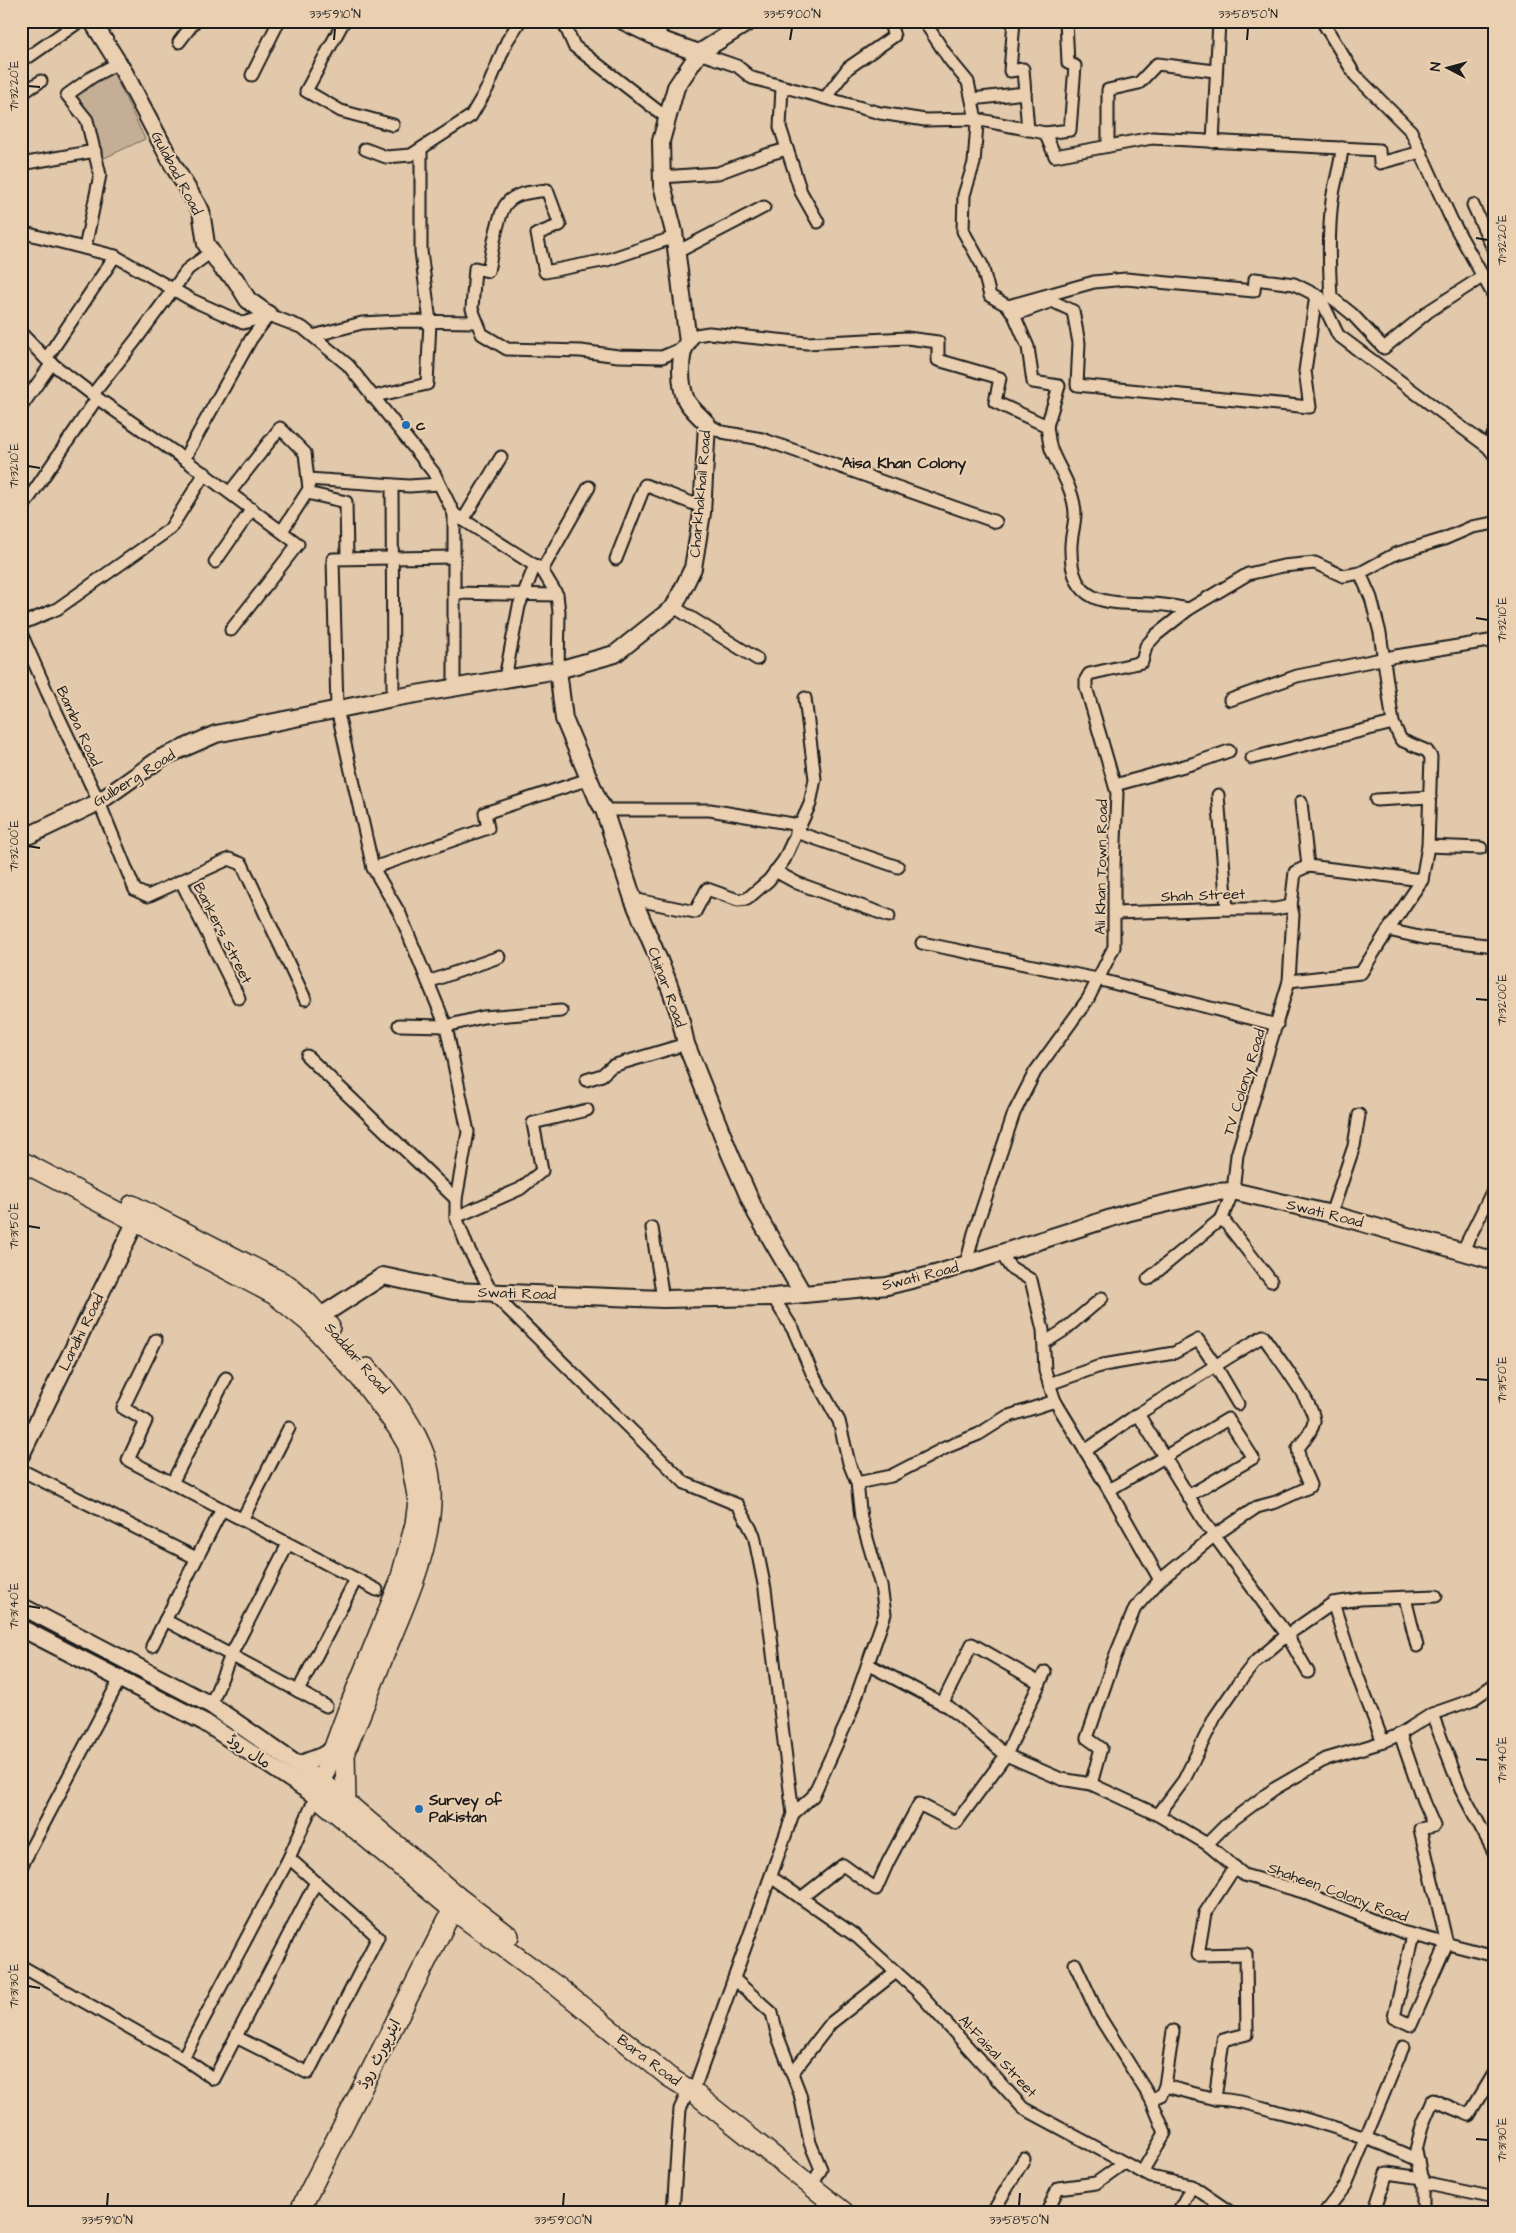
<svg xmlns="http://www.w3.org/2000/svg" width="1516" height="2233" font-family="'Architects Daughter','Playpen Sans Arabic',sans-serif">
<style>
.green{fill:#c4af96;stroke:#706659}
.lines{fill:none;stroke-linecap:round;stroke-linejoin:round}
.street-casing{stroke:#1c1c1c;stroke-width:15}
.secondary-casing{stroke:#1c1c1c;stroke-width:20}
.primary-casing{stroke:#1c1c1c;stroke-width:22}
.street{stroke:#ead0b1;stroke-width:11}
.secondary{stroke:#ead0b1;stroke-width:16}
.primary{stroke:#ead0b1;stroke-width:19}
.ticks{fill:none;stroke:#1c1c1c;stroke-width:2}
.poi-dot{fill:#1f6fb2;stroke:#ead0b1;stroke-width:2}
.labels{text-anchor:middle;stroke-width:4;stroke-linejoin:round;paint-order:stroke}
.street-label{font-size:15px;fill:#1c1c1c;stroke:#ead0b1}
.poi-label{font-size:15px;font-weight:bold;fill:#1c1c1c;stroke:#ead0b1;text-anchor:start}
.neighbourhood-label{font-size:16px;font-weight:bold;fill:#1c1c1c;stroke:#ead0b1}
.neatline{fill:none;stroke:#1c1c1c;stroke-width:2}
.ticks-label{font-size:12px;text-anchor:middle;fill:#1c1c1c}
</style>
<rect width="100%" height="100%" fill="#e2c9ab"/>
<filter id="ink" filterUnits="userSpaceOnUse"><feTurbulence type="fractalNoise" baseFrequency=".02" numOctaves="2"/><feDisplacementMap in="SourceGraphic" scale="10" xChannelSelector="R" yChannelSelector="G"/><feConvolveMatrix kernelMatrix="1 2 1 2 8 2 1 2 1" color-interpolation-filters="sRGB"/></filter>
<g filter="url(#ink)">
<path class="green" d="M109 64 145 139 100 160 65 88Z"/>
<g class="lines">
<g class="street-casing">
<g id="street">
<path d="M344 21 306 91 341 111 393 125"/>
<path d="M563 21 574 46 667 118"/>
<path d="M924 21 949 59 968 82 977 124 974 163 964 195 963 231 982 265 990 296 1008 306 1094 282 1126 279 1254 291 1255 279 1294 284 1320 297 1338 335 1488 447"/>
<path d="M1014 21 1010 71 1023 69 1028 130"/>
<path d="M1322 21 1355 75 1411 131 1452 221 1495 298"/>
<path d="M658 38 663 21"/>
<path d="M179 42 195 21"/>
<path d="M699 53 737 66 752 78 880 113 925 120 976 119 1045 133 1055 156 1152 138 1379 150 1380 163 1421 152"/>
<path d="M21 58 30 56 80 21"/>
<path d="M252 75 279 21"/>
<path d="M782 87 780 127 801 192 818 222"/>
<path d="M21 94 41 81"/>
<path d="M825 98 848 68 894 36 889 21"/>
<path d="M972 99 1025 93"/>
<path d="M1045 133 1070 130 1075 66 1068 63 1066 21"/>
<path d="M1213 142 1219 21"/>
<path d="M1108 146V90L1139 83 1157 64 1215 71"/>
<path d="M1342 148C1341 166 1334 183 1332 201 1328 233 1329 265 1331 297L1352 314 1384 348 1429 311 1482 277"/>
<path d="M365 149 386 157 411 155 471 116 488 87 507 41 520 21"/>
<path d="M21 164 95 151"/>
<path d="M662 177 718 173 766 155 787 149"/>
<path d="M1473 205 1495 253"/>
<path d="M21 232 115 256 192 300 243 323 269 315"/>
<path d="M675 237 607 260 545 272 537 234 560 225 547 190C534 192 516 192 507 203 498 212 491 257 488 271L475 268 472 309 482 334 507 349 581 351 618 356 662 357 683 348"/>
<path d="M85 248 100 175 87 120 67 95 92 77 118 63"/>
<path d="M677 252 764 207"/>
<path d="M1008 306 1014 315 1052 301 1073 311 1079 343 1077 385 1310 407 1305 371 1316 295"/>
<path d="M1014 315 1028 347 1033 382 1059 386 1047 426"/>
<path d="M21 333 46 359 97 398"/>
<path d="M313 336 362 323 400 321 477 322"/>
<path d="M688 342 696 335 709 333 807 343 907 338 938 342V360L1000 378 995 402 1047 426C1048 434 1049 442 1051 449 1059 469 1074 490 1075 513 1075 526 1070 538 1071 551 1071 606 1109 603 1151 604 1164 604 1177 607 1189 609"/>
<path d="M46 359 115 256"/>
<path d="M93 394 135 341 188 269 211 252"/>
<path d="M372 397 427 384 430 322 421 251V149"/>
<path d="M21 407 52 363"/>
<path d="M707 424 722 432 762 439 996 522"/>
<path d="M1495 431 1488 447 1495 456"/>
<path d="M308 479 409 486 439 484"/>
<path d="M392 485 393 698"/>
<path d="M230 492 280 428 305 453 309 489 282 531"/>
<path d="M307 493 346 502 347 558"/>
<path d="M21 510 97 398 184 459"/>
<path d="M454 514 542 570 557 595 559 612 558 670"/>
<path d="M463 520 501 457"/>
<path d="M454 557 333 559 337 709 373 868 400 914 446 1026 468 1132 456 1199V1217L467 1246 492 1293 685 1483 738 1505 754 1535 765 1589 793 1814 697 2081"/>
<path d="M616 559 645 485 702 507"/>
<path d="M215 562 252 509"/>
<path d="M542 570 589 487"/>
<path d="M454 593 557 595"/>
<path d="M674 607 757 659"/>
<path d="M21 624 57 609 170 529 205 473"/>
<path d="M231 630 298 544 184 459 251 339 269 315 303 328 348 365 434 473 454 514V687"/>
<path d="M21 633 47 692 99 802 135 890 148 896 229 859 242 864 305 999"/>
<path d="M505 678 519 606 535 565"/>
<path d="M1230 700 1297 676 1396 656 1495 640"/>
<path d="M1252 758 1393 723"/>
<path d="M1115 785 1195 763 1229 751"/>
<path d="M1218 795 1227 909"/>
<path d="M1376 800 1430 797"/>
<path d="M1301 802 1308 866"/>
<path d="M604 810H710L799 825"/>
<path d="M796 832 898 867"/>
<path d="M1428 846 1481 848"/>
<path d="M373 868 488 828 485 813 589 779"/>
<path d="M775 871 797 883 889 916"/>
<path d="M181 881 239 998"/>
<path d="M633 899 695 912 707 889 738 900 747 899 769 880 784 860 810 804 815 779 805 698"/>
<path d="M1115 913 1227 909H1275L1291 906"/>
<path d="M1388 930 1424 938 1495 946"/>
<path d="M922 943 1097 979 1277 1025"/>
<path d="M1289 981 1361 973 1388 930 1422 880 1428 846 1431 757 1427 751 1401 740 1393 723 1380 633 1371 598 1360 573"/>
<path d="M428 982 499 957"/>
<path d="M399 1025 446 1026 483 1017 561 1011"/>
<path d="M307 1056 456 1199"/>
<path d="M586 1080 602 1075 612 1066 686 1044"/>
<path d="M1331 1214 1354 1146 1359 1115"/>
<path d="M456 1217 520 1189 542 1171 533 1123 587 1110"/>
<path d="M1222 1218 1271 1281"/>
<path d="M652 1228 663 1299"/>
<path d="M1462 1252 1495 1186"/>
<path d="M1001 1253 1010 1267 1031 1280 1043 1330 1045 1371 1055 1401 1109 1490 1160 1580"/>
<path d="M966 1264 974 1233 1014 1113 1035 1072 1088 999 1114 947V866L1117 793 1086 687V679L1089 674 1142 662 1146 646 1156 635 1189 609 1248 574 1283 566 1315 563 1343 576 1360 573 1395 554 1444 539 1472 527 1495 523"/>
<path d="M1148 1279 1222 1218 1233 1191 1237 1155 1289 981 1293 915 1291 906 1295 872 1308 866 1422 880"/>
<path d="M773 1297 794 1331 812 1373 839 1421 849 1463 857 1483 861 1518 881 1586 885 1614 850 1715 813 1796 793 1814"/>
<path d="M156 1340 123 1408 146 1421 128 1460 377 1590"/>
<path d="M1044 1343 1063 1331 1102 1298"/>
<path d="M1049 1384 1103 1365 1174 1353 1198 1340 1215 1365 1238 1404"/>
<path d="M1138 1414 1205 1523 1287 1635 1308 1672"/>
<path d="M1085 1451 1138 1414 1263 1336C1273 1351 1316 1406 1314 1422 1312 1432 1304 1440 1298 1448L1300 1462 1310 1485 1309 1487 1276 1502 1257 1507 1215 1535 1160 1580 1135 1608 1114 1659 1087 1738 1101 1748 1091 1784"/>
<path d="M21 1470 196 1558"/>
<path d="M172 1483 226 1378"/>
<path d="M857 1483 891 1476 947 1447 979 1434 1006 1417 1055 1401"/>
<path d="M1109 1490 1228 1419 1253 1458 1188 1496"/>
<path d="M242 1520 289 1428"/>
<path d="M1405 1598 1417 1646"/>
<path d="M1333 1603 1351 1659 1383 1742"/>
<path d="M165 1620 326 1706"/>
<path d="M152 1646 222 1509"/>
<path d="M869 1665 949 1707 1006 1755 1061 1779 1091 1784 1158 1815 1207 1844 1244 1875 1303 1892 1402 1932 1495 1956"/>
<path d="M298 1691 356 1579"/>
<path d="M942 1704 972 1644 1040 1683"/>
<path d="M211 1705 231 1655 288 1544"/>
<path d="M1432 1714 1461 1790 1495 1854"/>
<path d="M1400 1734 1423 1801 1434 1826 1420 1829 1447 1944 1411 2025 1394 2017 1413 1935"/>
<path d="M1158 1815 1184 1780 1215 1717 1237 1685 1255 1662 1287 1635 1333 1603 1360 1599 1436 1596"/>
<path d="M1207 1844 1227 1824 1274 1789 1326 1759 1383 1742 1400 1734 1432 1714 1472 1700 1495 1684"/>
<path d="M21 1867 120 1679"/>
<path d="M1235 1867 1205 1913 1198 1955 1246 1954 1247 2034 1223 2040 1215 2099C1240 2100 1256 2106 1279 2112 1330 2125 1371 2138 1418 2160"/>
<path d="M771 1877 857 1937 917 1991 1023 2108 1151 2177 1192 2186 1230 2212"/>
<path d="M801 1898 843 1865 876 1889 888 1862 919 1804 956 1823 1006 1755 1045 1672"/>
<path d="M1075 1964 1099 2016 1151 2099 1165 2133 1142 2172"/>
<path d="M21 1966 183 2058 289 1858 316 1796"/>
<path d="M734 1979 772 2013 778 2037 800 2094 810 2143 821 2169 816 2178"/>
<path d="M236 2037 308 2073 378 1937 289 1858"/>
<path d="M183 2058 214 2079 316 1882"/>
<path d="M793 2072 831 2023 896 1972"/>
<path d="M1165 2086 1173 2031"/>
<path d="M1151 2099 1161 2095 1165 2086 1215 2099"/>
<path d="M1423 2183 1495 2198"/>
<path d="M673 2212 680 2109 685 2098 693 2092"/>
<path d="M993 2212 1024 2159"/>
<path d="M1047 2212 1058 2188 1096 2183 1124 2163"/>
<path d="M1178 2212 1192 2186"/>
<path d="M1325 2212 1346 2185 1403 2047"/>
<path d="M1374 2212 1387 2173 1422 2178"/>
<path d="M1423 2212V2187L1416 2150 1422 2126 1433 2100 1469 2115 1495 2072"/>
</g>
</g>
<g class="secondary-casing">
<g id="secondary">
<path d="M92 21 124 72 173 165 201 211 206 244 222 268 235 279 248 300 269 315"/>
<path d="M623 21 662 40 699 53"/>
<path d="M558 670 564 719 598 800 604 810 633 899 666 977 679 1013 686 1044 730 1154 756 1213 803 1294"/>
<path d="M21 836 30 835 99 802 161 758 216 734 393 698 558 670 615 654 674 607 693 568 702 513 707 424C701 417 690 408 686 400 680 385 678 354 688 342L674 232 662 185 661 141 676 87 699 53 750 21"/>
<path d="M312 1325 327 1312 383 1276 453 1291 663 1299 773 1297 887 1286 935 1274 1130 1212 1215 1192 1233 1191 1331 1214 1495 1261"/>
<path d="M21 1455 136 1221"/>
<path d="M21 1606 211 1705 322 1782"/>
<path d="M21 1628 204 1722 316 1796"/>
<path d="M298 1765 322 1756 334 1749"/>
</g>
</g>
<g class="primary-casing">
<g id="primary">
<path d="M21 1161 275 1295 312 1325 360 1378 397 1427 408 1446 418 1501 415 1524 399 1584 347 1712 316 1796 453 1910 558 1987 669 2077 693 2092 844 2212"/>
<path d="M132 1205 288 1285 306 1301 330 1327"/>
<path d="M348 1745C361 1713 374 1681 386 1650 409 1595 446 1516 425 1456 414 1425 389 1392 367 1368"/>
<path d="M345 1751 346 1803"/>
<path d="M322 1782 458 1897 509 1936"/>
<path d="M299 2212 458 1899"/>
</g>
</g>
<use href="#street" class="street"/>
<use href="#secondary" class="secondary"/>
<use href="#primary" class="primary"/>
</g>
</g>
<path class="ticks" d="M334 40 335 28M790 40 792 28M1247 40 1248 28M28 86 40 87M1476 238 1488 240M28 466 40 468M1476 618 1488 620M28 846 40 848M1476 999 1488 1000M28 1226 40 1228M1476 1379 1488 1380M28 1606 40 1608M1476 1759 1488 1760M28 1986 40 1988M1476 2139 1488 2140M107 2206 108 2193M563 2206 564 2193M1019 2206 1020 2193"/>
<g class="poi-dot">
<circle cx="406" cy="425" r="5"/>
<circle cx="419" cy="1809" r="5"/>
</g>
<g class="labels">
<g class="street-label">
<text transform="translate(177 173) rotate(62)" y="5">Gulabad Road</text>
<text transform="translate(700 494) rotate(-85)" y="5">Charkhakhail Road</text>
<text transform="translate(79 726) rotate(65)" y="5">Bamba Road</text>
<text transform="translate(134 778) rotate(-32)" y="5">Gulberg Road</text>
<text transform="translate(1101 867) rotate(-89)" y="5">Ali Khan Town Road</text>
<text transform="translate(1203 895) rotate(-2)" y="5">Shah Street</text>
<text transform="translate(223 933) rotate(63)" y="5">Bankers Street</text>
<text transform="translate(667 987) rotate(70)" y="5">Chinar Road</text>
<text transform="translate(1244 1082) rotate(-73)" y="5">TV Colony Road</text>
<text transform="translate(1325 1213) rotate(14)" y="5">Swati Road</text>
<text transform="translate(920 1276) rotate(-14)" y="5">Swati Road</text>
<text transform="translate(517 1293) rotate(2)" y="5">Swati Road</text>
<text transform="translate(81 1332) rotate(-64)" y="5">Landhi Road</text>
<text transform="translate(357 1358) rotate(49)" y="5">Saddar Road</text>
<text transform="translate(249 1751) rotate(34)" y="5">مال روڈ</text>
<text transform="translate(1338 1892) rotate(20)" y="5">Shaheen Colony Road</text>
<text transform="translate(379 2054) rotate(-63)" y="5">ایئرپورٹ روڈ</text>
<text transform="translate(998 2056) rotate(47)" y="5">Al-Faisal Street</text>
<text transform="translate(649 2060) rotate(37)" y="5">Bara Road</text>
</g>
<g class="poi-label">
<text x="416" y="430">c</text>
<text x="429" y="1805">Survey of<tspan x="429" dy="17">Pakistan</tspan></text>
</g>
<g class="neighbourhood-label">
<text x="904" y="468">Aisa Khan Colony</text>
</g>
</g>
<rect width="1516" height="2233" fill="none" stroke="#ead0b1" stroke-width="55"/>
<g transform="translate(1448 68) rotate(276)" stroke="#ead0b1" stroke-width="4" paint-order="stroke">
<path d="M0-4L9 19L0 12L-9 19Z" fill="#1c1c1c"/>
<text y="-8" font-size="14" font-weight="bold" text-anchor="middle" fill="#1c1c1c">N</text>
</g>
<rect x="28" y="28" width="1460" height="2178" class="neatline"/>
<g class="ticks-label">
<text x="335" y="18">33°59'10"N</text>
<text x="792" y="18">33°59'00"N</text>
<text x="1248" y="18">33°58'50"N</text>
<text transform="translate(14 86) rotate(-90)" y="4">71°32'20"E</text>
<text transform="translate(1502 240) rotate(-90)" y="4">71°32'20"E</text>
<text transform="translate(14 466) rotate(-90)" y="4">71°32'10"E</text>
<text transform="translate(1502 620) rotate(-90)" y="4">71°32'10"E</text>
<text transform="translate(14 846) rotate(-90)" y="4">71°32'00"E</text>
<text transform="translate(1502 1000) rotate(-90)" y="4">71°32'00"E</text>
<text transform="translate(14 1226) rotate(-90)" y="4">71°31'50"E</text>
<text transform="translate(1502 1380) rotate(-90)" y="4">71°31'50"E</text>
<text transform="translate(14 1606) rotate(-90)" y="4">71°31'40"E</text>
<text transform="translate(1502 1760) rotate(-90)" y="4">71°31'40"E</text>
<text transform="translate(14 1986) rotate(-90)" y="4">71°31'30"E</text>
<text transform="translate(1502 2140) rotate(-90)" y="4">71°31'30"E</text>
<text x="107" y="2224">33°59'10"N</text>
<text x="563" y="2224">33°59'00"N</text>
<text x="1019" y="2224">33°58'50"N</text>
</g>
</svg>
